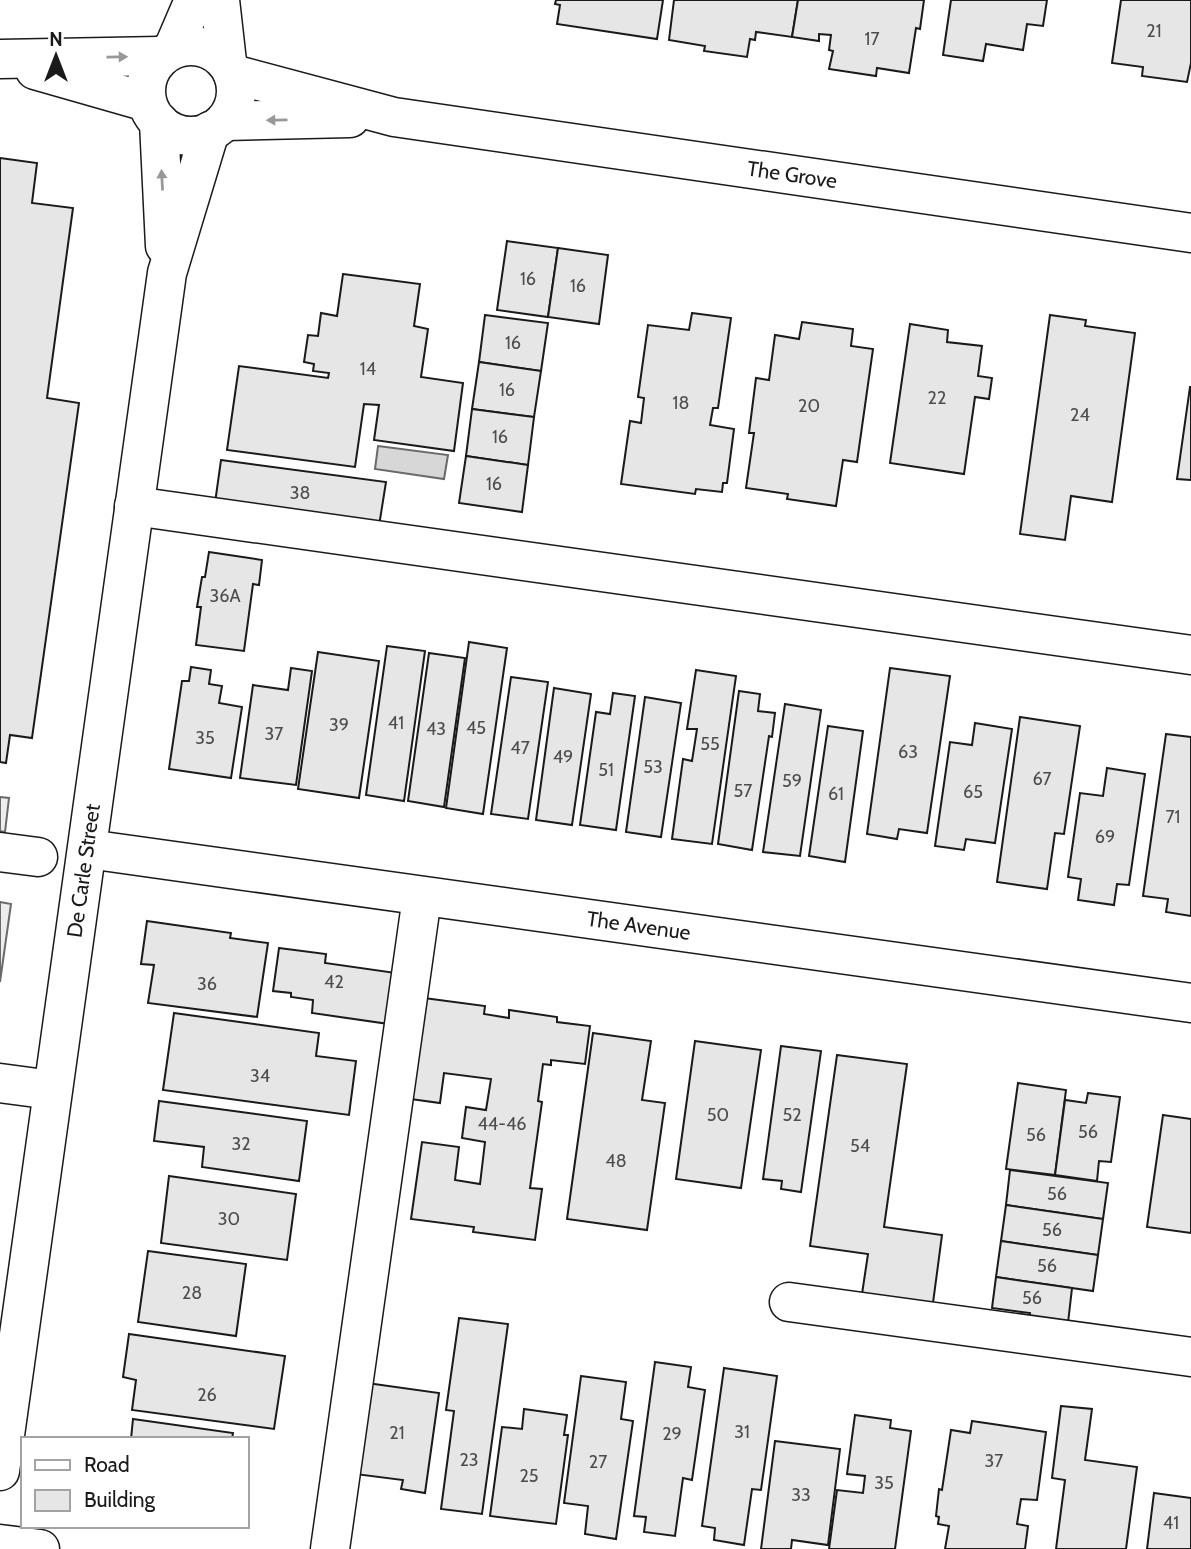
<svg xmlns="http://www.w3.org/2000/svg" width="1191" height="1549" font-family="Cabin,sans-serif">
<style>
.built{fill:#ededed;stroke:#6a6a6a;stroke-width:2}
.water{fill:#d7d7d7;stroke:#6a6a6a;stroke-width:2}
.building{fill:#e6e6e6;stroke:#1a1a1a;stroke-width:2}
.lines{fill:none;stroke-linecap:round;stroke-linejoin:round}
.minor-casing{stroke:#1a1a1a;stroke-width:41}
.minor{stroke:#fff;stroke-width:38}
.oneway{fill:#989898}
.labels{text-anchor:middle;stroke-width:5;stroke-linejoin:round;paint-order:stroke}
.number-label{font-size:18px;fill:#4d4d4d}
.street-label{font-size:21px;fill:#1a1a1a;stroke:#fff}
</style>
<rect width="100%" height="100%" fill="#fff"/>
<g class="built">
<path d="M0 797 9 798 5 832 0 831Z"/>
<path d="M0 902 11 904 0 982Z"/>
</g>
<path class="water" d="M378 446 448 455 444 479 375 469Z"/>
<g class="building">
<path d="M556 0H663L657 39 557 24 560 5 555 4Z"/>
<path d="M674 0H798L792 37 756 32 755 40 750 39 747 57 704 51 705 46 669 40Z"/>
<path d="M798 0H924L920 29 916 28 909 73 877 68 876 76 829 69 833 51 829 50 831 35 819 34V41L792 37Z"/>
<path d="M951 0H1047L1043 26 1027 24 1023 50 986 44 983 61 943 55Z"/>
<path d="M1121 0H1191V63L1187 82 1142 76 1143 67 1112 63Z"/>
<path d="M0 158 37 163 32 203 73 208 47 398 79 403 32 738 10 735 6 763 0 762Z"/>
<path d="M507 241 558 248 548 317 497 310Z"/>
<path d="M558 248 608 255 599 324 548 317Z"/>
<path d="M343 274 420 284 414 326 428 329 421 377 463 383 454 451 374 440 379 405 364 404 355 467 227 450 239 366 328 378 329 373 313 371 314 364 304 362 308 335 318 336 321 313 337 316Z"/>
<path d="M692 313 731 318 718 408H713L710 425 734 429 727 483H723L722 492 696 489 695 494 621 484 630 421 641 423 644 398 638 397 648 325 689 330Z"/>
<path d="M485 315 548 323 541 371 479 362Z"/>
<path d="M1050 315 1086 320 1085 326 1135 333 1112 502 1071 496 1065 540 1020 534Z"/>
<path d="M802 322 853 329 851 346 873 349 857 462 843 460 836 506 787 499 788 494 746 488 754 433H749L756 378 769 380 775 335 799 339Z"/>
<path d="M910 324 948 330 947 342 982 346 978 376 992 378 989 399 975 397 964 474 890 463Z"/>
<path d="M479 362 541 371 534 417 472 409Z"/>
<path d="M1190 387H1191V480L1177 479Z"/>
<path d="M472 409 534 417 528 465 466 456Z"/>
<path d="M466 456 528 465 522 512 459 503Z"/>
<path d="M221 460 386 482 379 526 215 503Z"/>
<path d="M209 552 262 560 259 585 253 584 244 651 196 645 201 607H197L202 577H205Z"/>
<path d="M469 642 507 648 483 814 446 808Z"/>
<path d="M387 646 425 651 404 801 366 795Z"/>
<path d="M318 652 379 661 359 798 298 789Z"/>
<path d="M429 653 465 658 444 807 408 801Z"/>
<path d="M191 667 211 670 209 684 222 686 219 703 242 707 231 778 169 769 182 681H189Z"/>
<path d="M291 668 312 671 296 785 240 778 253 685 288 690Z"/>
<path d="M890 668 950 676 927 833 899 829 897 839 867 834Z"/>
<path d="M696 670 736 676 712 844 672 839 683 759 692 761 697 729H687Z"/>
<path d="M511 677 548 682 528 819 491 814Z"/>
<path d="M554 688 591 694 572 825 536 820Z"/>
<path d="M739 691 760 694 758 711 775 713 772 737 769 736 752 850 718 844Z"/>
<path d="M613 693 635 696 616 830 580 825 596 712 610 714Z"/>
<path d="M645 697 681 703 661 837 626 832Z"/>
<path d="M785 704 821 710 800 856 763 852Z"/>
<path d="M1020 717 1080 726 1064 834 1055 833 1047 889 997 882Z"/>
<path d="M975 723 1012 729 995 843 966 839 964 850 935 846 950 742 972 745Z"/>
<path d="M828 726 863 731 845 862 809 856Z"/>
<path d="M1166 734 1191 737V916L1166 912 1168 899 1143 896Z"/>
<path d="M1107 768 1145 774 1129 885 1117 884 1114 905 1078 900 1081 879 1068 877 1080 793 1103 796Z"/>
<path d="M147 921 231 933 230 938 268 943 257 1017 148 1003 154 965 141 964Z"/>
<path d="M279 948 326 954 325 963 396 973 389 1024 312 1013 313 1000 291 997V993L273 991Z"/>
<path d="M424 998 485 1006 484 1014 509 1018V1010L557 1017V1022L590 1026 585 1064 551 1060V1065L543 1064 538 1101 542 1102 530 1188 542 1189 535 1240 473 1232 474 1227 411 1219 422 1142 459 1147 455 1180 480 1184 485 1142 462 1138 466 1107 486 1110 491 1079 444 1073 440 1103 403 1098Z"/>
<path d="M174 1013 319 1033 316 1056 356 1061 349 1115 163 1090Z"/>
<path d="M593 1033 651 1041 642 1100 665 1103 647 1230 567 1219Z"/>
<path d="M695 1041 761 1050 741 1188 676 1179Z"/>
<path d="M781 1046 821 1051 801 1192 781 1189 782 1181 763 1179Z"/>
<path d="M837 1055 907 1064 884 1227 942 1235 933 1303 862 1294 868 1254 810 1246Z"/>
<path d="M1018 1083 1066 1090 1055 1175 1006 1169Z"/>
<path d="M1088 1093 1120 1097 1111 1162 1099 1161 1097 1181 1055 1175 1065 1100 1086 1103Z"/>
<path d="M159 1101 307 1121 299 1181 202 1167 204 1147 154 1141Z"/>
<path d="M1163 1115 1191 1119V1233L1147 1227Z"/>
<path d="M1010 1170 1108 1183 1103 1219 1006 1205Z"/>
<path d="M169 1176 296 1194 287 1260 161 1243Z"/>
<path d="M1006 1205 1103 1219 1098 1255 1001 1241Z"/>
<path d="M1001 1241 1098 1255 1093 1291 996 1277Z"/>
<path d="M148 1251 246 1264 236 1336 138 1322Z"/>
<path d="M996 1277 1072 1288 1068 1323 1029 1318 1030 1313 992 1308Z"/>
<path d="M459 1318 508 1324 482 1514 441 1509 454 1411 446 1410Z"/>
<path d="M129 1334 285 1356 274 1429 132 1410 136 1380 123 1377Z"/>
<path d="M655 1362 691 1367 688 1387 705 1390 692 1480 683 1478 675 1536 644 1532 646 1517 634 1516Z"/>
<path d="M724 1368 777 1376 761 1490 752 1489 744 1545 714 1540 715 1528 702 1526Z"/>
<path d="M581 1376 626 1382 621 1419 633 1421 616 1539 585 1534 588 1506 564 1503Z"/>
<path d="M367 1383 439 1393 425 1493 401 1489 403 1480 355 1474Z"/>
<path d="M1061 1406 1092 1409 1085 1460 1137 1467 1126 1549H1056L1065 1480 1052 1478Z"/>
<path d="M524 1409 567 1415 564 1435H568L556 1524 490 1516 502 1427 522 1429Z"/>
<path d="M855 1415 891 1420 890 1428 911 1431 895 1549H829L837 1490 863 1493 865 1476 847 1474Z"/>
<path d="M133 1419 233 1433 232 1439H131Z"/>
<path d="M972 1421 1046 1432 1037 1500 1021 1499 1017 1524 1028 1526 1025 1549H945L949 1526 938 1524 939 1517 936 1516 939 1489 942 1490 951 1430 970 1433Z"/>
<path d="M775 1441 840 1449 828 1545 792 1540 791 1549H761Z"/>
<path d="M1154 1493 1191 1498V1549H1147Z"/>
</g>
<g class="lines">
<g class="minor-casing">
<g id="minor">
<path d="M220 0 227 62"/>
<circle cx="191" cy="91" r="45"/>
<path d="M173 49 194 0"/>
<path d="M0 59 160 56"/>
<path d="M35 70 147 102"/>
<path id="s1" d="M233 74 394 117 1191 233"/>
<path d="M225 121 350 118"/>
<path d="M159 122 165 246"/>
<path d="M134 506 1191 655"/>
<path id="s2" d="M88 849 1191 1003"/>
<path d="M0 852 38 857"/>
<path d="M0 1083 52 1090"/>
<path d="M789 1302 1191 1357"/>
<path id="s3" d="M0 1471 167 273 210 131"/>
<path d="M0 1544 40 1549"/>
<path d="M330 1549 422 897"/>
</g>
</g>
<use href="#minor" class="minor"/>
</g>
<defs><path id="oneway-solid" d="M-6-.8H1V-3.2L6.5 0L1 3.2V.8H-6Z" transform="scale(1.75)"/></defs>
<g class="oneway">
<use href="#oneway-solid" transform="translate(117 57) rotate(-1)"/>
<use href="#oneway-solid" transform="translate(277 120) rotate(179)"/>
<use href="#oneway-solid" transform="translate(162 180) rotate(-93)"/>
</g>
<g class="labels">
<g class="number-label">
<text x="1154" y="37">21</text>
<text x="872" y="45">17</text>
<text x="528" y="285">16</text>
<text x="578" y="292">16</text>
<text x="513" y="349">16</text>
<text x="368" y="375">14</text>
<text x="507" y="396">16</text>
<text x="937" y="404">22</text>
<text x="681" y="409">18</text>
<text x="809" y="412">20</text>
<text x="1080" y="421">24</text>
<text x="500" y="443">16</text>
<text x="494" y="490">16</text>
<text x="300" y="499">38</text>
<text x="225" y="602">36A</text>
<text x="396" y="729">41</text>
<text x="339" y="731">39</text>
<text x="476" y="734">45</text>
<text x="436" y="735">43</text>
<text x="274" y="740">37</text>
<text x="205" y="744">35</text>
<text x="710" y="750">55</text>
<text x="520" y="754">47</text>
<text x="908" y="758">63</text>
<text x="563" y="763">49</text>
<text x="653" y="773">53</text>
<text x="606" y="776">51</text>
<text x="1042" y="785">67</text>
<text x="792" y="787">59</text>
<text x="743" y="797">57</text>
<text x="973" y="798">65</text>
<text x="836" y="800">61</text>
<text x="1173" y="823">71</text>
<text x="1105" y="843">69</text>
<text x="334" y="988">42</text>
<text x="207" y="990">36</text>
<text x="260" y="1082">34</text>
<text x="718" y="1121">50</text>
<text x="792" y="1121">52</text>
<text x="502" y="1130">44-46</text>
<text x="1088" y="1138">56</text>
<text x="1036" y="1141">56</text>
<text x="241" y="1150">32</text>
<text x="860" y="1152">54</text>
<text x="616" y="1167">48</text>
<text x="1057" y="1200">56</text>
<text x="229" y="1225">30</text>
<text x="1052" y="1236">56</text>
<text x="1047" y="1272">56</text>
<text x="192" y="1299">28</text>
<text x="1032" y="1304">56</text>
<text x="207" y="1401">26</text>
<text x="742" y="1438">31</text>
<text x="397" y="1439">21</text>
<text x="672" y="1440">29</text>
<text x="469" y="1466">23</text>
<text x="994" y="1467">37</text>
<text x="598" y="1468">27</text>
<text x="529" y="1482">25</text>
<text x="884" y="1489">35</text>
<text x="801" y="1501">33</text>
<text x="1171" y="1529">41</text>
</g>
<g class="street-label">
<text dy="7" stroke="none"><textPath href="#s1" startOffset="569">The Grove</textPath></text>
<text dy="7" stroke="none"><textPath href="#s3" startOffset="606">De Carle Street</textPath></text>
<text dy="7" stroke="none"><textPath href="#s2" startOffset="556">The Avenue</textPath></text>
</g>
</g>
<rect x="21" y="1437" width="228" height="91" fill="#ffffff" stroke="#a3a3a3" stroke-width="2"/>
<rect x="35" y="1460" width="35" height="10" fill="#ffffff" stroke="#a3a3a3" stroke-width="2"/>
<text x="84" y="1472" font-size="21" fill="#1a1a1a">Road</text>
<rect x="35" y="1490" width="35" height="21" fill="#e6e6e6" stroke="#a3a3a3" stroke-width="2"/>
<text x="84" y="1507" font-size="21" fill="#1a1a1a">Building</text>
<g transform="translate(56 56)" stroke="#ffffff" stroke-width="5" paint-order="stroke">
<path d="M0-5L12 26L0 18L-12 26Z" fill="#1a1a1a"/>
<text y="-10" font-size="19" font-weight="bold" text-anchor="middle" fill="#1a1a1a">N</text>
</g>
</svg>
